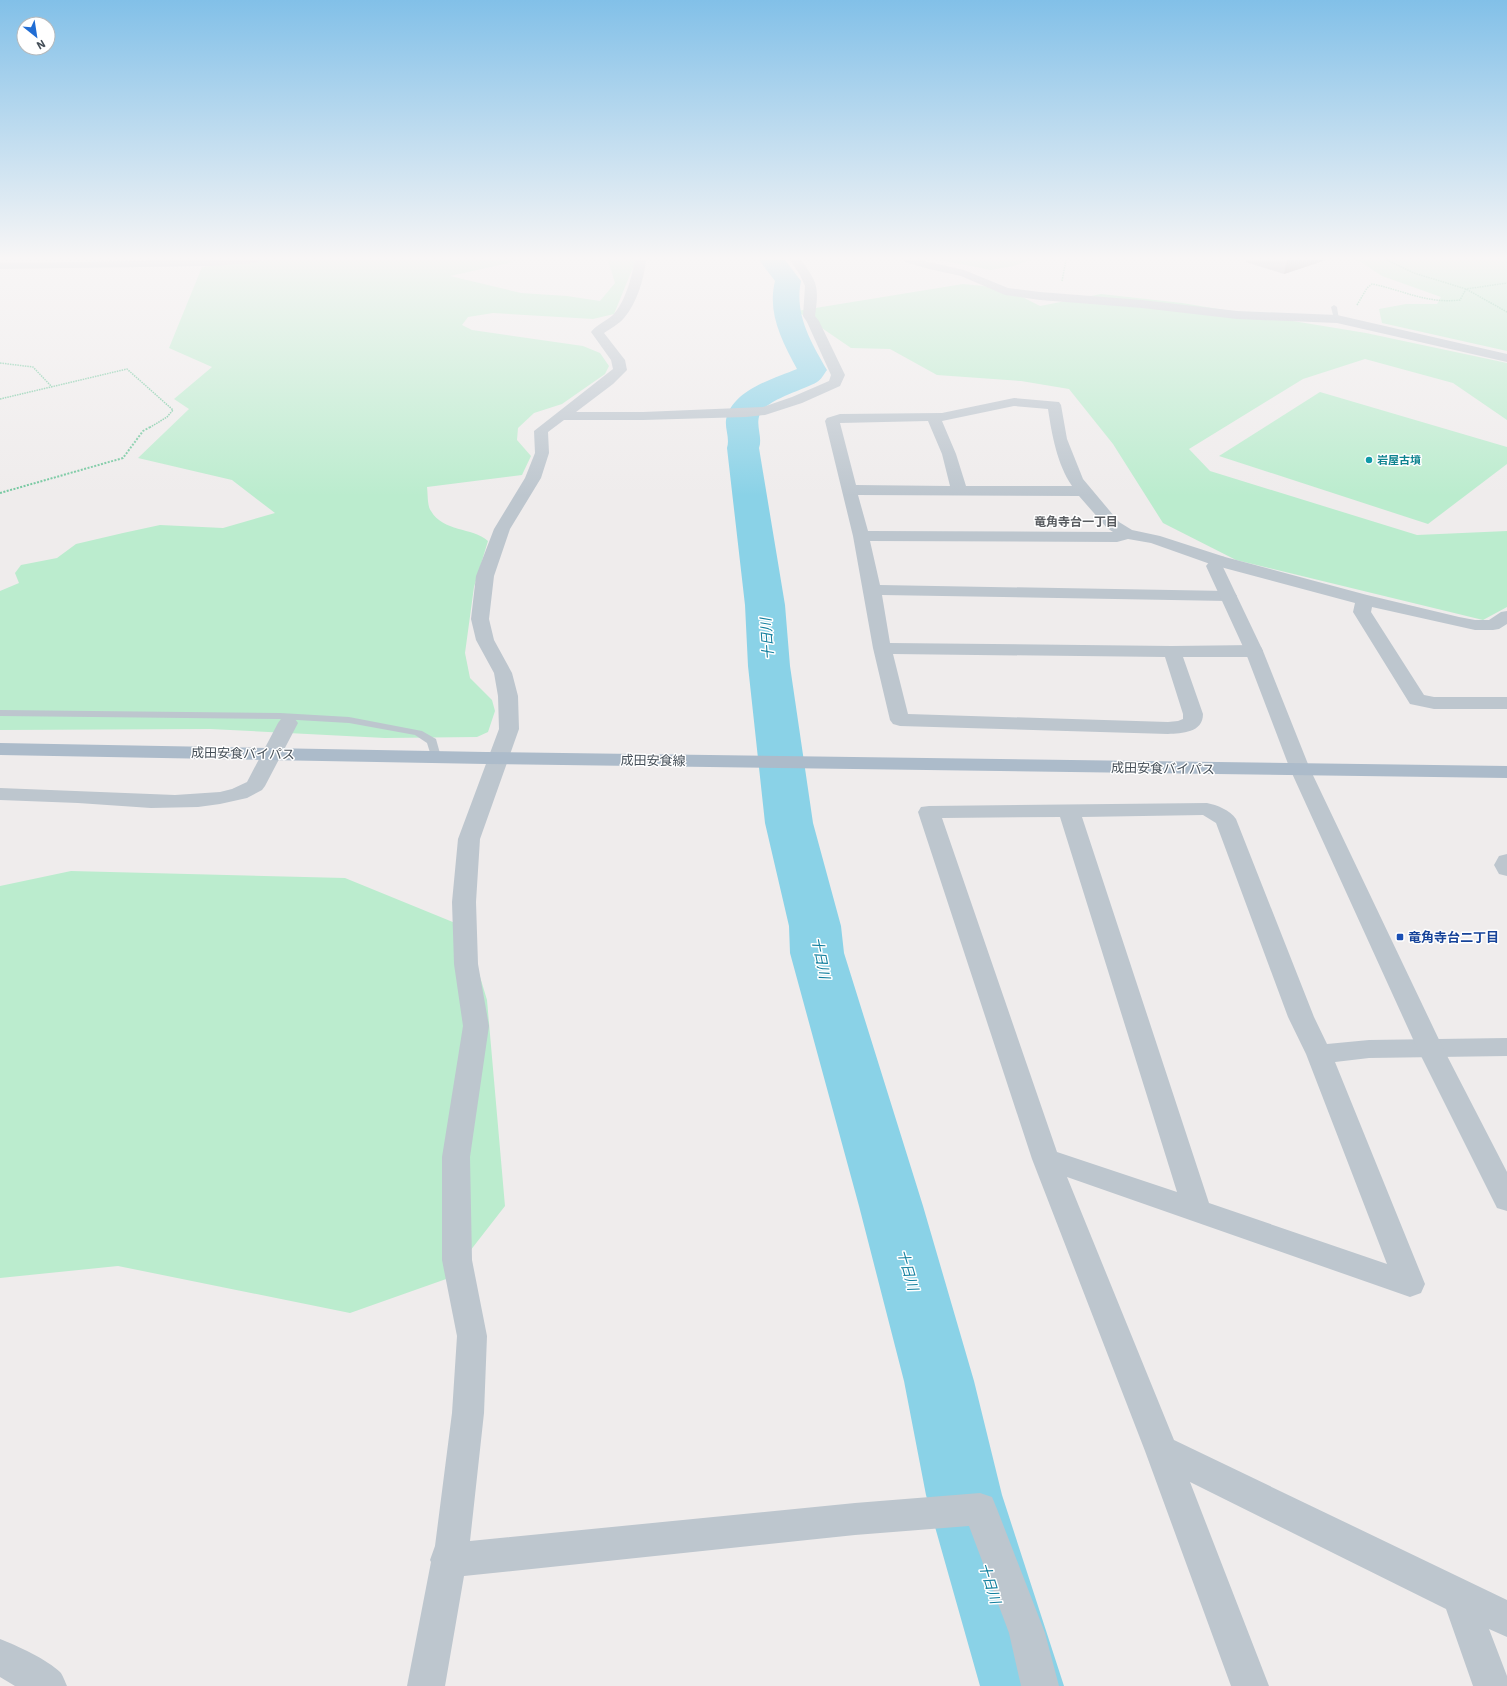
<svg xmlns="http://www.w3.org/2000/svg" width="1507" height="1686" font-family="'IBM Plex Sans','Noto Sans JP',sans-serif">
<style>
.green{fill:#bbecce}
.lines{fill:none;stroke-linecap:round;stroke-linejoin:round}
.river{fill:#8ad2e7;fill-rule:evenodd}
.path-far1{stroke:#75c8a0;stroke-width:1.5;stroke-dasharray:1.5 1;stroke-linecap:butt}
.path{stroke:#75c8a0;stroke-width:2;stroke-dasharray:2 1.5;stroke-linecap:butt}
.service{fill:#bdc6ce;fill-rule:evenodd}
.minor{fill:#bdc6ce;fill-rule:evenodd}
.tertiary{fill:#bdc6ce;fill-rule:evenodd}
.primary{fill:#acbbca;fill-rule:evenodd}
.wall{fill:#adafb4}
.shaded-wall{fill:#8d8e92}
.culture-dot{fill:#0f9aa8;stroke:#fff;stroke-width:1.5}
.transit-dot{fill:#1a4fb4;stroke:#fff;stroke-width:1.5}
.labels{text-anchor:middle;stroke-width:3;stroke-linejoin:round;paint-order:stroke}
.far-culture-label{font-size:11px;font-weight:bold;fill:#0d838f;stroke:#fff;text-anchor:start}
.far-neighbourhood-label{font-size:12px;font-weight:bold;fill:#595c60;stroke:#fff}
.street-label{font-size:13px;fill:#454f58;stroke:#fff}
.transit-label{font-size:13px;font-weight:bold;fill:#164399;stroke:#fff;text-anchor:start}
.water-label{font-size:14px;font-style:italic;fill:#127f9e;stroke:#fff}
</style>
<rect width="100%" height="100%" fill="#efecec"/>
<g class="green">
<path d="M271 260H503L513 262 450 276 521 293 567 296 600 301 615 283 608 260H634V265L614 314 593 319 493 313 468 317 462 325 472 330 583 346 600 353 609 366 605 374 562 404 534 413 518 428 517 440 531 456 522 475 427 487C428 493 427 506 431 511 443 532 472 527 488 541L474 587 465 653 470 678 492 700 495 711 488 732 477 737 385 738 210 729 0 730V591L19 583 15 573 21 565 57 558 76 544 123 533 160 525 223 528 275 513 232 480 138 458 189 409 174 399 212 367 169 348 202 267Z"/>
<path d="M940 260H1030L1013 266 991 270Z"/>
<path d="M1358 260H1507V351L1382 323 1379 309 1406 304H1437L1441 297 1382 276Z"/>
<path d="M963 284 1005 288 1040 306 1101 294 1182 303 1366 333 1507 363V420L1453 383 1365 359 1303 379 1189 449 1210 471 1417 535 1507 531V607L1483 620 1236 560 1163 523 1113 444 1069 389 1021 381 937 375 890 349 851 348 797 311Z"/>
<path d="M1320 392 1507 447V464L1428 524 1219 456Z"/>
<path d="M71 871 345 878 465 927 487 1000 505 1206 449 1278 350 1313 118 1266 0 1278V886Z"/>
</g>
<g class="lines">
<path class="river" d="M759 260H785L801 281C794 314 811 342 827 370 824 374 821 380 817 382 804 390 767 399 760 414 755 425 763 437 759 448L785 605 790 666 813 823 841 926 844 953 923 1206 974 1381 1002 1495 1064 1686H980L926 1495 904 1381 859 1206 790 953 789 926 765 823 748 666 745 605 727 448C730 438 725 430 726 420 732 390 773 379 797 369 782 341 767 313 775 281Z"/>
<g class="path-far1">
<path d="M1387 260 1414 273 1466 289 1507 312"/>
<path d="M1062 281 1066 260"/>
<path d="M1357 305 1367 288 1372 284C1403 290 1426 304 1460 300L1466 289 1507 283"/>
<path d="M0 363 33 367 52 387"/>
<path d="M0 399 127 369 173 410 167 417 149 428"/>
</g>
<path class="path" d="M0 493 123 458 143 431 150 427"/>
<g class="service">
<path d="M1334 305 1337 307 1339 320 1334 319 1331 307Z"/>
<path d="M0 710 280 713 349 717 422 731 436 739 441 757 436 760 432 759 427 743 415 735 349 723 280 719 0 716Z"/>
</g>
<g class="minor">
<path d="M207 260H260L258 262 254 263 212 266 0 269V263Z"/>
<path d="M635 260H646C644 279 637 303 624 318 619 324 611 328 604 333L625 360 627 370 613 384 576 412H643L763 407 792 397 829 381 831 375 807 322 803 316 805 286 800 275 790 260H801C818 283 819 287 815 316L819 321 845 375 840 386 802 403 765 415 746 417 643 420H564L548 432 549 453 541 478 510 529 494 576 489 619 494 640 512 673 518 696 519 729 480 839 476 902 478 964 489 1026 470 1157 472 1260 487 1336 484 1413 470 1541 855 1503 980 1493 992 1497 997 1509 1045 1633 1059 1686H1021L1009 1633 969 1526 855 1535 464 1576 445 1686H407L431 1562 430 1560 435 1546 452 1413 457 1336 442 1260V1157L463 1026 454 964 452 902 458 839 499 729 498 696 494 673 476 640 471 619 476 576 494 529 525 478 535 453 534 431 613 369 611 360 591 332C596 325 606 321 613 315 625 303 632 276 635 260Z"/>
<path d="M903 260H920L964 270 1008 288 1040 292 1142 300 1237 311 1337 315 1507 354V362L1337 323 1237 319 1142 308 1040 300 1005 295 961 276 929 269 905 262Z"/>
<path d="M1014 398 1059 402 1061 405 1067 439 1083 479 1119 522 1132 530 1160 536 1225 557 1367 595 1459 617 1475 620H1489L1501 612 1507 611V624L1499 629 1493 630H1475L1372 607 1371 612 1424 695 1434 697H1507V709H1434L1410 704 1353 612 1355 603 1213 565 1151 543 1128 539 1117 542 870 541 880 585 1228 591 1234 592 1237 596 1234 600 1228 601 882 595 890 643 1172 646 1254 645 1261 647 1263 651 1261 655 1254 657H1183L1203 714C1203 733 1182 733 1168 734L900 726 893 724 890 720 873 648 853 536 825 421 827 418 840 414 942 413ZM1014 406 1048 409C1052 435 1057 464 1072 486H966L956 454 942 421ZM928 421 942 454 950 486 856 485 840 423ZM858 495 1079 496 1107 528 1113 532 868 531ZM893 654 1165 657 1183 714V719L1178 721 1168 722 908 714Z"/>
<path d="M288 717 295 719 298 723 265 786 262 790 247 798 220 804 198 807 151 808 78 803 0 800V788L175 795 220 792 232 789 247 782 278 723 281 719Z"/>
<path d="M1207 803C1217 805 1230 810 1236 819L1314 1017 1327 1044 1369 1040 1507 1038V1056L1369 1058 1335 1062 1425 1284 1421 1293 1410 1297 1067 1177 1174 1440 1507 1600V1637L1489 1629 1507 1676V1686H1473L1446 1609 1190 1482 1269 1686H1231L1145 1451 1032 1159 918 812 921 807 929 806ZM1203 815 1216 823 1288 1017 1306 1054 1387 1264 1209 1203 1082 817ZM1060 817 1177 1192 1057 1152 942 818Z"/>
<path d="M1507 854V876L1499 874 1494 865 1499 856Z"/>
<path d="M0 1639C16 1645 48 1660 60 1672 63 1675 65 1682 67 1686H15L0 1677Z"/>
</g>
<path class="tertiary" d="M1219 556 1225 557 1227 561 1223 567 1263 651 1310 769 1443 1048 1507 1172V1211L1497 1208 1417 1048 1290 769 1245 651 1206 566 1213 557Z"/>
<path class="primary" d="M0 743 486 752 1507 766V778L486 764 0 755Z"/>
</g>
<path class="wall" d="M1247 260H1323V261L1284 274 1246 262Z"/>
<path class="shaded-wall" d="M1287 260H1323V261L1284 274Z"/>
<linearGradient id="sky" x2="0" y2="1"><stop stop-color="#82c0e8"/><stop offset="0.52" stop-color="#f8f6f6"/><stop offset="1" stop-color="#f8f6f6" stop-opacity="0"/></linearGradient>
<rect width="1507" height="496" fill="url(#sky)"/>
<circle class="culture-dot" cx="1369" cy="460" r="4"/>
<rect class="transit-dot" x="1396" y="933" width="8" height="8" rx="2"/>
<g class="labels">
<g class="far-culture-label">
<text x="1377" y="464">岩屋古墳</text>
</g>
<g class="far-neighbourhood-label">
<text x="1076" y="526">竜角寺台一丁目</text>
</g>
<g class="street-label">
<text transform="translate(243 753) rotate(1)" y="5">成田安食バイパス</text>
<text transform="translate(653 760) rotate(1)" y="5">成田安食線</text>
<text transform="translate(1163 768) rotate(1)" y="5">成田安食バイパス</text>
</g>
<g class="transit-label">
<text x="1408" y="942">竜角寺台二丁目</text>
</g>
<g class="water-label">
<text transform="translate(767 639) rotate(-94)" y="5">十日川</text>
<text transform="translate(821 958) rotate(79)" y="5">十日川</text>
<text transform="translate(908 1270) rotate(74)" y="5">十日川</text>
<text transform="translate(990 1583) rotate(73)" y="5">十日川</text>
</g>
</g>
<g transform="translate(36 36) rotate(150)"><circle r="19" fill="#ffffff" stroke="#b5b9bc"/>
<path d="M0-3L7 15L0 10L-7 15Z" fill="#216dd4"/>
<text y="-6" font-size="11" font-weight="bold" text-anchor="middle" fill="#454f58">N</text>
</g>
</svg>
